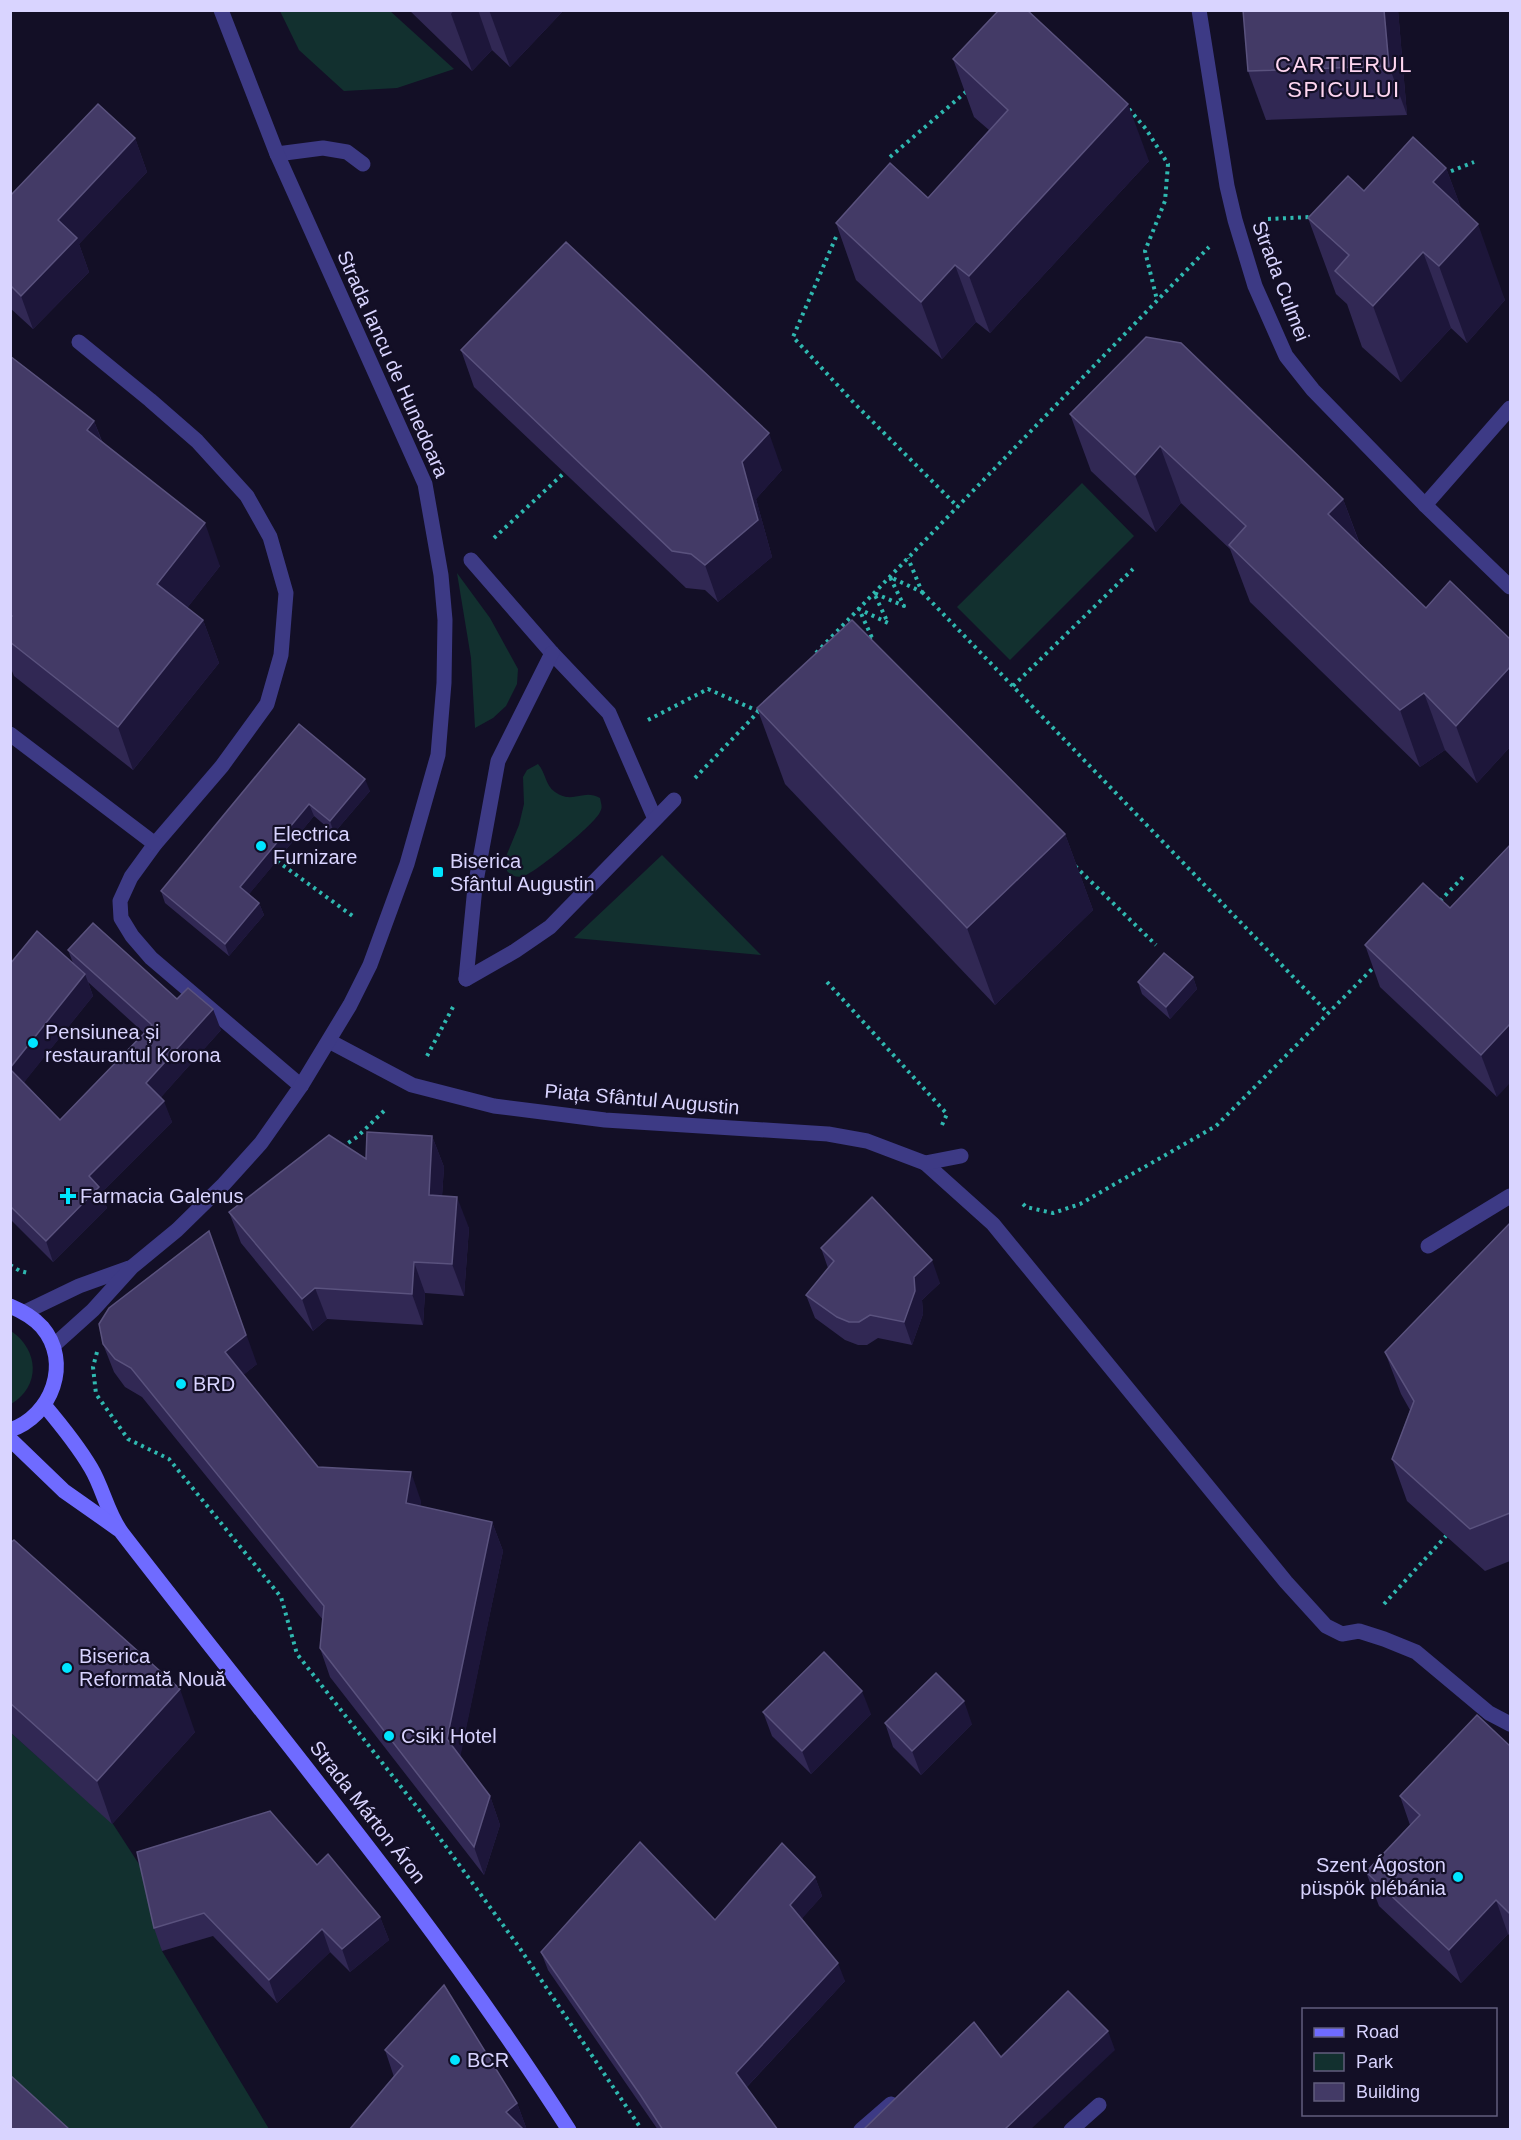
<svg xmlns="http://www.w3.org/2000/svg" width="1521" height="2140" font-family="Helvetica,sans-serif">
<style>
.green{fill:#12302f}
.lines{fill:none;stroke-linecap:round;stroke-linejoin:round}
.path{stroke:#2fb8b0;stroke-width:4;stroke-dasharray:3 4.5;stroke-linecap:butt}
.service{stroke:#3d3a85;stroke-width:15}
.pedestrian{stroke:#3d3a85;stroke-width:15}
.minor{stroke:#3d3a85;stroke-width:15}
.tertiary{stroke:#3d3a85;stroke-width:15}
.secondary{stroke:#6f6bff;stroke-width:15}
.wall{fill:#312854;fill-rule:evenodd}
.shaded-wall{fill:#1d163a}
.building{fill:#433a66;stroke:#5a527e;stroke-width:1.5}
.poi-dot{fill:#00e5ff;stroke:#130f26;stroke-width:2}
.labels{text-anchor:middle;stroke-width:4.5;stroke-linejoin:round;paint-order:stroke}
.street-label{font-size:20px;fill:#d9d4ff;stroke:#130f26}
.poi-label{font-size:20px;fill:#d9d4ff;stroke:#130f26;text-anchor:start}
.quarter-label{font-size:22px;letter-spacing:1.5px;fill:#ffd6f0;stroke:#130f26}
</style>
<rect width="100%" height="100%" fill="#130f26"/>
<g class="green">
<path d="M280 11H390L454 69 397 88 344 91 299 50Z"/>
<path d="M1082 483 1134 536 1010 660 957 607Z"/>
<path d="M457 573 490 618 518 669 517 684 506 706 493 718 475 728 471 658Z"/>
<path d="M538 764C546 773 545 785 555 792 573 805 583 788 600 798 601 804 603 807 600 812 595 824 536 872 524 876 517 878 512 876 507 871L505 859 519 825 524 804 523 777 527 770Z"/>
<path d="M662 855 761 955 574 938Z"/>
<path d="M11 1331C39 1350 41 1386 11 1404Z"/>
<path d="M10 1732 113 1824 146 1875 162 1951 269 2129H11Z"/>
</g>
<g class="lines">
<g class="path">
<path d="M1129 109 1146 129 1168 164 1165 201 1145 251 1157 300"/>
<path d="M890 157 967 91"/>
<path d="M1444 174 1474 162"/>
<path d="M1268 219 1311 217"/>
<path d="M836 237 793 337 854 403 958 507"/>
<path d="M494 538 564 473"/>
<path d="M922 592 1328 1013"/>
<path d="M869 638 873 640 859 609 888 623 874 593 904 606 890 577 922 592 908 558"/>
<path d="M816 653 1209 247"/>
<path d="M1013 686 1133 569"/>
<path d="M648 720 708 689 760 712"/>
<path d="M695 778 760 710"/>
<path d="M277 861 354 917"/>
<path d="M1075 866 1156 945"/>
<path d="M1440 901 1463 877"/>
<path d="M827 982 947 1114 942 1125"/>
<path d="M427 1056 453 1007"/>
<path d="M342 1147 357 1137 386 1109"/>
<path d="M1023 1204 1026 1207 1053 1213 1080 1204 1216 1126 1375 966"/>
<path d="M10 1265 20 1271 28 1273"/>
<path d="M97 1352 93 1367 96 1394 128 1439 169 1459 281 1597 297 1654 420 1811 519 1947 642 2130"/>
<path d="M1384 1604 1446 1536"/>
</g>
<g class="service">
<path d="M277 154 323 148 347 152 363 164"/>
<path d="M79 342 150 400 197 441 247 496 270 537 286 593 281 655 267 704 222 766 155 844 131 877 120 901 121 918 132 936 151 958 301 1086"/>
<path d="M10 734 155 844"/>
<path d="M925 1163 993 1224 1286 1582 1326 1626 1342 1634 1359 1631 1384 1639 1416 1652 1489 1713 1510 1724"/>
<path d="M1428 1246 1510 1196"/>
<path d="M861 2130 891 2104"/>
<path d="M1071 2130 1099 2105"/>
</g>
<g class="pedestrian">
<path d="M471 560 552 653 609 713 655 819"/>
<path d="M466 979 475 887 498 761 552 653"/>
<path d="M466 979 515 951 550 927 674 800"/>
</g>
<g class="minor">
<path d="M1199 10 1227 186 1235 220 1255 286 1286 356 1313 390 1425 505 1510 587"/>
<path d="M1425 505 1510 408"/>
<path d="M329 1041 412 1085 494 1106 605 1120 828 1134 867 1141 925 1163 961 1156"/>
</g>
<g class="tertiary">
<path d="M25 1312 79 1286 129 1268"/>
<path d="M53 1346 93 1310 132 1267 177 1230 224 1184 261 1143 301 1086 350 1005 370 965 407 864 438 755 444 683 445 620 441 575 425 484 277 154 221 10"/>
</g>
<g class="secondary">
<path d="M10 1306C22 1311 33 1317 42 1327 72 1362 52 1416 10 1430"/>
<path d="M45 1406C61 1425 78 1446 91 1468 103 1488 108 1515 122 1533 274 1730 435 1920 569 2130"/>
<path d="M10 1439 64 1491 118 1529"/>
</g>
</g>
<g class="wall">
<path d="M409 10H564L510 67 492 50 472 71Z"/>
<path d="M1243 10H1398L1407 115 1266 120 1248 71Z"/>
<path d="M953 59 1149 161 990 333 976 322 942 359 856 280 836 223 928 198 989 130 974 117Z"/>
<path d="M135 138 147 172 79 244 89 272 33 329 10 308V196Z"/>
<path d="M1446 168 1461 208 1505 300 1467 343 1451 328 1401 382 1362 347 1347 304 1336 294 1308 218 1364 191Z"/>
<path d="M461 350 782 470 756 499 772 557 718 602 705 590 686 588 474 387Z"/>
<path d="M10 356 94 421 102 441 220 566 187 608 203 620 219 663 133 770 14 676 10 666Z"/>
<path d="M1070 414 1343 499 1360 544 1426 608 1510 639V747L1477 783 1445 750 1420 767 1250 602 1230 549 1181 503 1156 532 1091 471Z"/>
<path d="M757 708 1065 834 1093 910 995 1005 785 784Z"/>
<path d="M299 724 370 791 334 833 314 816 249 894 259 903 264 915 229 956 165 903 161 891Z"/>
<path d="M1450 908 1497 1097 1380 987 1365 945Z"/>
<path d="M68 950 177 999 221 1030 161 1097 172 1122 101 1193 107 1208 53 1262 10 1219V964L73 963ZM88 982 144 1033 60 1120 24 1082 93 996Z"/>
<path d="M1193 977 1197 989 1170 1019 1142 994 1138 982Z"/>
<path d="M432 1136 444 1167 442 1196 469 1228 464 1296 425 1293 423 1325 327 1319 313 1331 241 1243 229 1212 366 1159Z"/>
<path d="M1510 1223V1561L1485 1571 1407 1501 1392 1459 1410 1410 1401 1394 1385 1352Z"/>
<path d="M821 1248 940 1283 922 1300 923 1314 912 1345 878 1338 867 1345H858L845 1340 815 1318 806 1295 828 1268Z"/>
<path d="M103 1344 257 1364 243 1375 318 1467 421 1501 420 1506 492 1522 503 1551 460 1756 490 1796 500 1825 484 1875 330 1677 320 1648 323 1620 142 1397 125 1387 114 1372Z"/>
<path d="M10 1543 195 1732 112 1824 10 1732Z"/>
<path d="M763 1712 871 1714 811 1774 772 1736Z"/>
<path d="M885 1723 972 1724 921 1775 893 1747Z"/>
<path d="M1510 1746V1936L1508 1934 1461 1983 1379 1906 1366 1872 1410 1825 1400 1796Z"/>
<path d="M317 1865 380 1917 389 1940 350 1972 330 1952 277 2003 213 1936 162 1951 154 1928Z"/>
<path d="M815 1877 822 1896 802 1918 845 1981 746 2088 778 2130H658L548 1970 541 1952 715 1920Z"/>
<path d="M385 2050 517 2103 527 2130H349L394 2077Z"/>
</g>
<g class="shaded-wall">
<path d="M454 10H478L492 50 472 71 451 14Z"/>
<path d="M489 10H564L510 67Z"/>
<path d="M1384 10H1398L1407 115 1389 66Z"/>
<path d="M1128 104 1149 161 990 333 969 276Z"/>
<path d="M135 138 147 172 79 244 89 272 33 329 21 296 58 220Z"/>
<path d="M1446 168 1470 232 1478 224 1505 300 1467 343 1439 266 1433 182Z"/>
<path d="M1423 252 1451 328 1401 382 1373 306Z"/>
<path d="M955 265 976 322 942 359 921 302Z"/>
<path d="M94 421 110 464 87 430Z"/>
<path d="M769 433 782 470 756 499 772 557 718 602 705 565 742 462Z"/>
<path d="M1160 446 1181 503 1156 532 1135 475Z"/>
<path d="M1343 499 1364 556 1328 514Z"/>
<path d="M205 523 220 566 173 626 157 584Z"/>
<path d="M203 620 219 663 133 770 118 727Z"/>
<path d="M1510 667V747L1477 783 1456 726Z"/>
<path d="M1424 693 1445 750 1420 767 1400 710Z"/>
<path d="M365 779 370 791 334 833 330 821Z"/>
<path d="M309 804 314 816 245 899 240 887Z"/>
<path d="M1065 834 1093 910 995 1005 967 928Z"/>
<path d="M259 903 264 915 229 956 225 944Z"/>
<path d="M85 974 93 996 18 1090 10 1068Z"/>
<path d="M1193 977 1197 989 1170 1019 1166 1007Z"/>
<path d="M213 1009 221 1030 154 1105 146 1083Z"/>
<path d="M1510 1024V1083L1497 1097 1481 1055Z"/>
<path d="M164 1101 172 1122 101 1193 107 1208 53 1262 46 1241 89 1176Z"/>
<path d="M432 1136 444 1167 440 1226 429 1195Z"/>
<path d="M457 1197 469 1228 464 1296 452 1264Z"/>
<path d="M209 1231 257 1364 236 1381 225 1352Z"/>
<path d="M932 1260 940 1283 922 1300 923 1314 912 1345 904 1322 914 1277Z"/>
<path d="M414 1262 425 1293 423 1325 412 1294Z"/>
<path d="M315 1288 327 1319 313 1331 302 1299Z"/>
<path d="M411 1472 421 1501 417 1532 406 1503Z"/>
<path d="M492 1522 503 1551 458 1768 447 1739Z"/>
<path d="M180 1689 195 1732 112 1824 97 1781Z"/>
<path d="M862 1691 871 1714 811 1774 802 1751Z"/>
<path d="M964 1701 972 1724 921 1775 912 1751Z"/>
<path d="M490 1796 500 1825 484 1875 474 1847Z"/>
<path d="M815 1877 822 1896 797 1924 790 1905Z"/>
<path d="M1496 1900 1508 1934 1461 1983 1449 1950Z"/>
<path d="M380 1917 389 1940 350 1972 342 1949Z"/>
<path d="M322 1929 330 1952 277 2003 269 1980Z"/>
<path d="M838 1963 845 1981 742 2092 736 2073Z"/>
<path d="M1108 2031 1115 2050 1030 2130H1004Z"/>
<path d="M517 2103 527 2130H513L506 2112Z"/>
</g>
<g class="building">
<path d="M999 10H1027L1128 104 969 276 955 265 921 302 836 223 890 163 928 198 1008 110 953 59Z"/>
<path d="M1243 10H1384L1389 66 1248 71Z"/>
<path d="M98 104 135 138 58 220 77 238 21 296 10 285V196Z"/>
<path d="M1413 137 1446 168 1433 182 1478 224 1439 266 1423 252 1373 306 1335 271 1349 255 1308 218 1348 176 1364 191Z"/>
<path d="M566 242 769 433 742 462 758 520 705 565 691 554 672 551 461 350Z"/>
<path d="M1146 337 1181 343 1343 499 1328 514 1426 608 1450 581 1510 639V667L1456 726 1424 693 1400 710 1229 545 1246 526 1160 446 1135 475 1070 414Z"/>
<path d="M10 356 94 421 87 430 205 523 157 584 203 620 118 727 10 642V618L12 616 10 614Z"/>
<path d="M852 620 1065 834 967 928 757 708Z"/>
<path d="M299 724 365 779 330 821 309 804 240 887 259 903 225 944 161 891Z"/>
<path d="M1510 845V1024L1481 1055 1365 945 1423 883 1450 908Z"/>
<path d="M93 923 177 999 188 988 213 1009 146 1083 164 1101 89 1176 99 1187 46 1241 10 1206V1069L60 1120 152 1025 68 950Z"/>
<path d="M37 931 85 974 10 1068V964Z"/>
<path d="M1164 953 1193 977 1166 1007 1138 982Z"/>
<path d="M367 1132 432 1136 429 1195 457 1197 452 1264 414 1262 412 1294 315 1288 302 1299 229 1212 329 1135 366 1159Z"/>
<path d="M872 1197 932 1260 914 1277 915 1291 904 1322 870 1315 859 1322H849L837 1317 806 1295 834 1261 821 1248Z"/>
<path d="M1510 1223V1513L1470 1529 1392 1459 1414 1401 1385 1352Z"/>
<path d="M209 1231 246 1335 225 1352 318 1467 411 1472 406 1503 492 1522 447 1739 490 1796 474 1847 320 1648 324 1606 131 1368 115 1359 103 1344 99 1324 109 1308Z"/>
<path d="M14 1540 180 1689 97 1781 10 1703V1543Z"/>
<path d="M824 1652 862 1691 802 1751 763 1712Z"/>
<path d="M936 1673 964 1701 912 1751 885 1723Z"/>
<path d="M1477 1715 1510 1746V1914L1496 1900 1449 1950 1366 1872 1420 1815 1400 1796Z"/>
<path d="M270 1811 317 1865 328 1854 380 1917 342 1949 322 1929 269 1980 204 1913 154 1928 137 1852Z"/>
<path d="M640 1842 715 1920 782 1843 815 1877 790 1905 838 1963 736 2073 778 2130H663L641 2096 541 1952Z"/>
<path d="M444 1985 517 2103 506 2112 524 2130H349L403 2066 385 2050Z"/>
<path d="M1068 1991 1108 2031 1004 2130H863L974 2022 1001 2057Z"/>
<path d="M10 2075 70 2130H10Z"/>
</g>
<g class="poi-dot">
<circle cx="261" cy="846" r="6"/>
<rect x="432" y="866" width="12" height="12" rx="3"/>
<circle cx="33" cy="1043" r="6"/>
<path d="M65 1187h6v6h6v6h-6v6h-6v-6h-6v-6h6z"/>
<circle cx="181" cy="1384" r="6"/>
<circle cx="67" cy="1668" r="6"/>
<circle cx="389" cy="1736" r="6"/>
<circle cx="1458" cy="1877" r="6"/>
<circle cx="455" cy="2060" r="6"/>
</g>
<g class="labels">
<g class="street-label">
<text transform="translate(1281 281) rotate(69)" y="7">Strada Culmei</text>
<text transform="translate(393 364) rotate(66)" y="7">Strada Iancu de Hunedoara</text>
<text transform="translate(642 1099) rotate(5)" y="7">Piața Sfântul Augustin</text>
<text transform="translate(368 1812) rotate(52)" y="7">Strada Márton Áron</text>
</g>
<g class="poi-label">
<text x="273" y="841">Electrica<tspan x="273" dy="23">Furnizare</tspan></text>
<text x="450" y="868">Biserica<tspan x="450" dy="23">Sfântul Augustin</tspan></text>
<text x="45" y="1039">Pensiunea și<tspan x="45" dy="23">restaurantul Korona</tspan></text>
<text x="80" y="1203">Farmacia Galenus</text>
<text x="193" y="1391">BRD</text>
<text x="79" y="1663">Biserica<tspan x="79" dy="23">Reformată Nouă</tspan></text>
<text x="401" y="1743">Csiki Hotel</text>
<text x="1446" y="1872" text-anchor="end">Szent Ágoston<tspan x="1446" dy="23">püspök plébánia</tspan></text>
<text x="467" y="2067">BCR</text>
</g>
<g class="quarter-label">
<text x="1344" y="72">CARTIERUL<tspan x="1344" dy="25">SPICULUI</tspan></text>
</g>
</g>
<rect width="1521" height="2140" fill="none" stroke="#d9d4ff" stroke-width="24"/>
<rect x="1302" y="2008" width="195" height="108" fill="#130f26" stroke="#625e7d" stroke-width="1.5"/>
<rect x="1314" y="2028" width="30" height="9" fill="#6f6bff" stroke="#625e7d" stroke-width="1.5"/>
<text x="1356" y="2038" font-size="18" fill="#d9d4ff">Road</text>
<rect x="1314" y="2053" width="30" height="18" fill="#12302f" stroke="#625e7d" stroke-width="1.5"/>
<text x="1356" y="2068" font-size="18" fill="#d9d4ff">Park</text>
<rect x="1314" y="2083" width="30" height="18" fill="#433a66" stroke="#625e7d" stroke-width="1.5"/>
<text x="1356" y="2098" font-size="18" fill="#d9d4ff">Building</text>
</svg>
